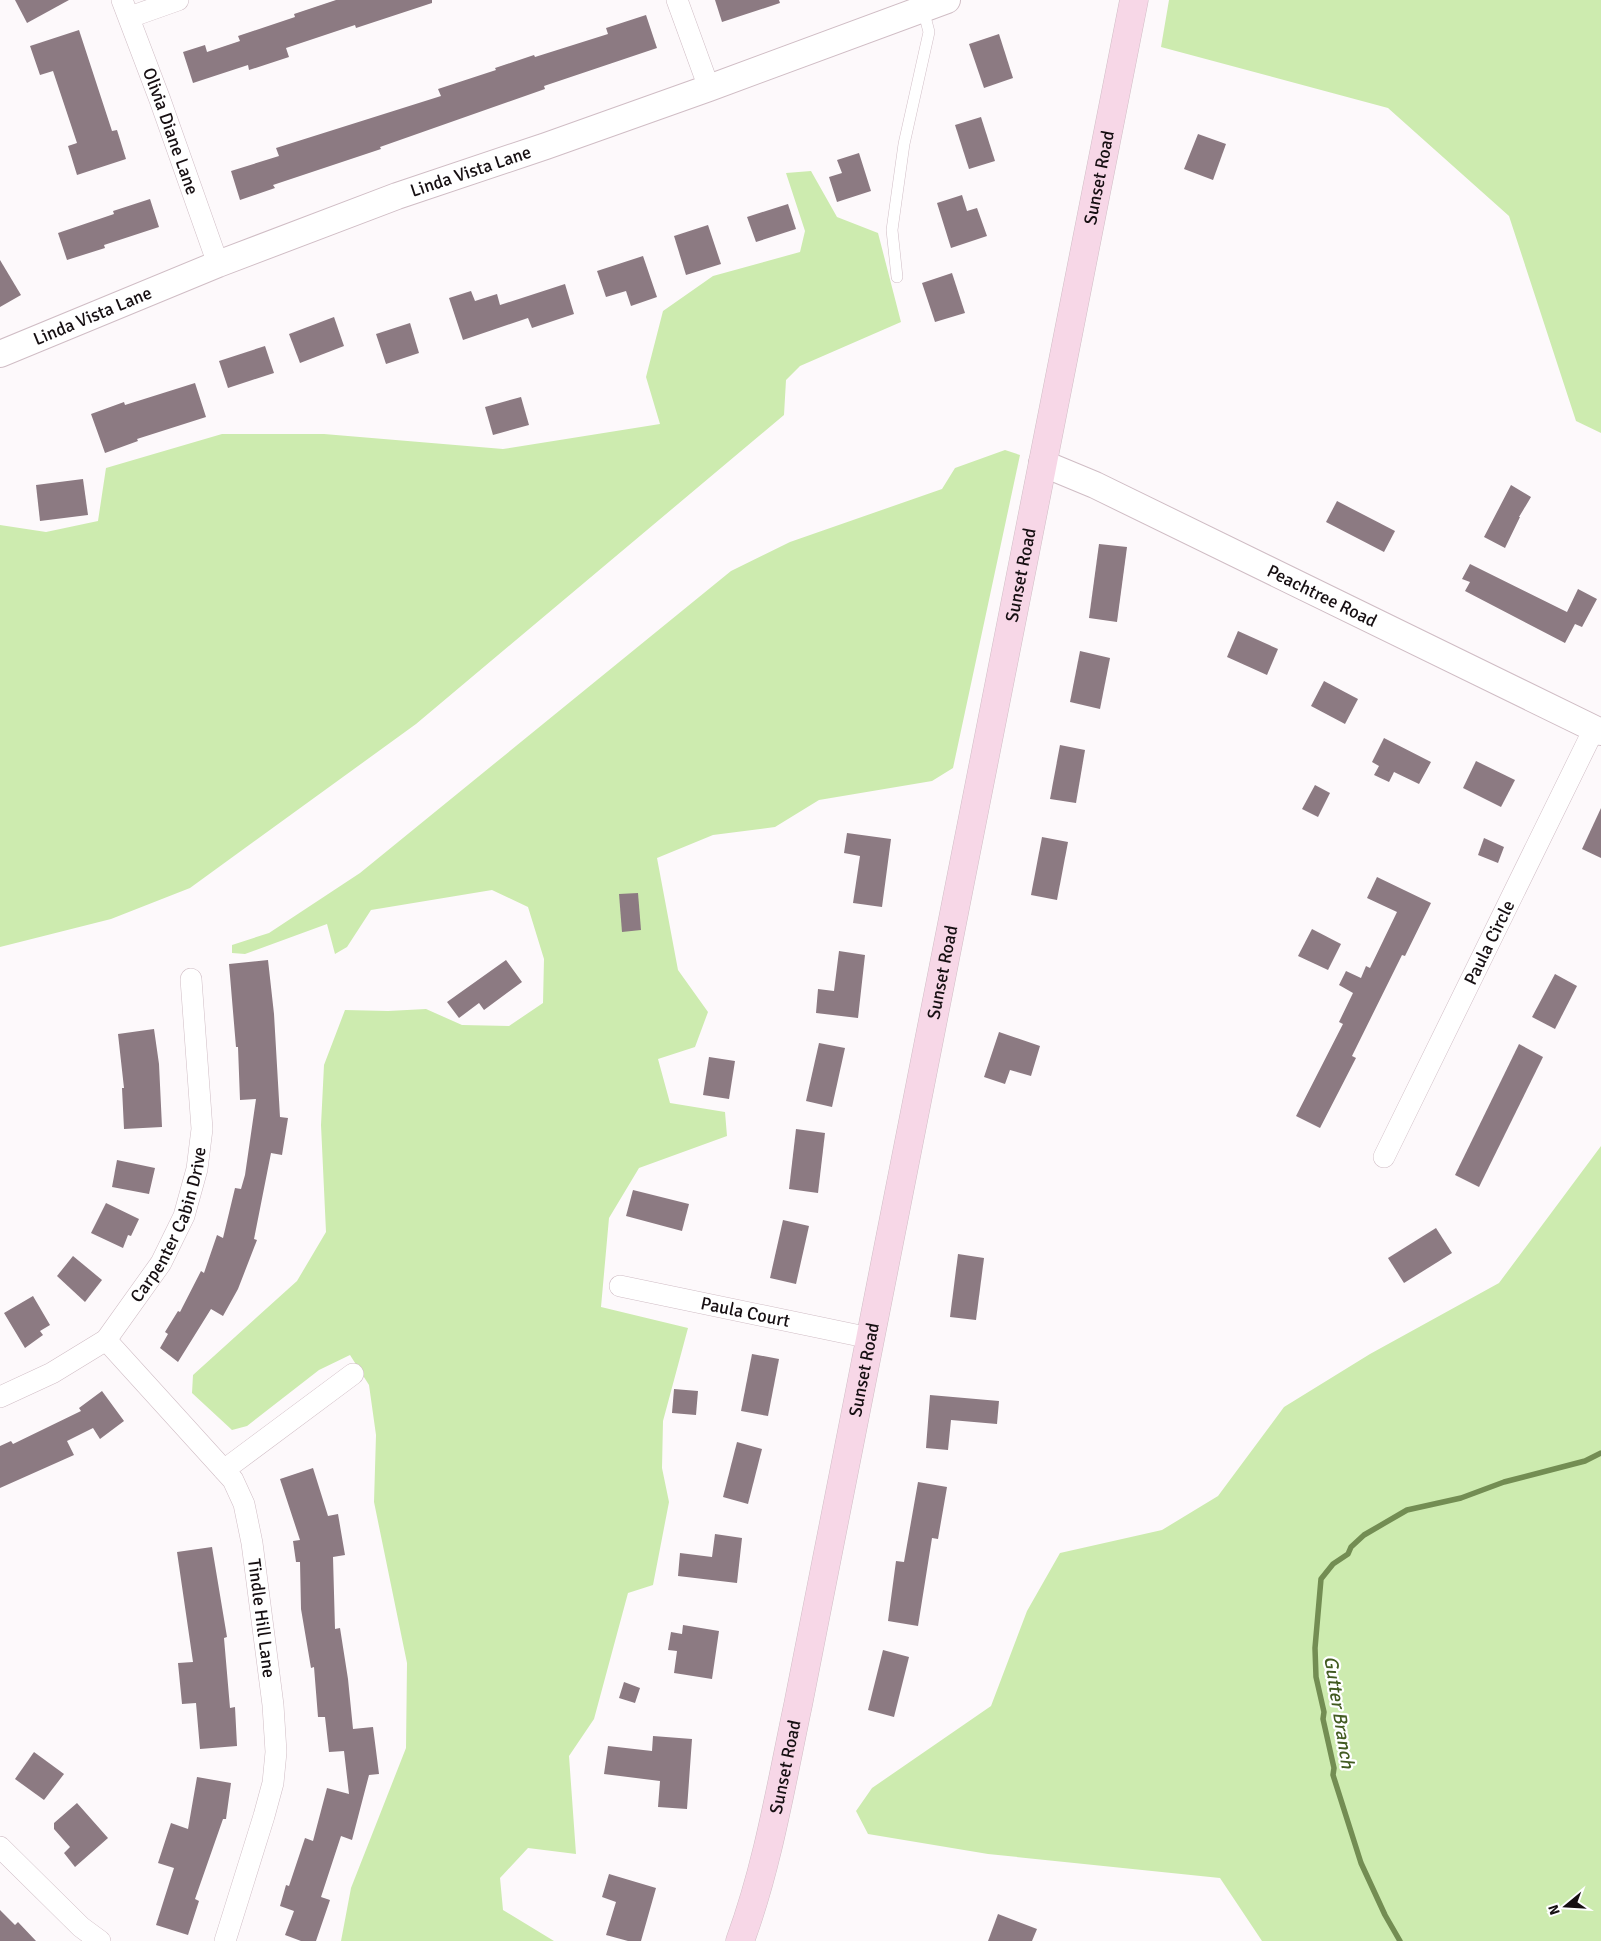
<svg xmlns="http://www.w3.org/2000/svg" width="1601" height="1941" font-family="Signika,sans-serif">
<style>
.green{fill:#cdebaf}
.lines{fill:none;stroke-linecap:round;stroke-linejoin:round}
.stream{stroke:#738d53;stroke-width:5.5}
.building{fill:#8c7a82}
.service-casing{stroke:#d0bdc5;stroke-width:12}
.minor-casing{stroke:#d0bdc5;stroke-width:22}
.tertiary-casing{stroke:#d0bdc5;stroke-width:28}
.secondary-casing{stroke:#d0bdc5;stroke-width:29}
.service{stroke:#fff;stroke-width:11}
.minor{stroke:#fff;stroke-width:21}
.tertiary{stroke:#fff;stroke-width:26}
.secondary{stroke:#f7d7e7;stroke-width:28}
.labels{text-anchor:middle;stroke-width:4.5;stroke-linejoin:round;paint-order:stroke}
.street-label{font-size:18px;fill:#160f12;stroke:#fff}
.water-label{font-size:19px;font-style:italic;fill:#425b21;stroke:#fff}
</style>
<rect width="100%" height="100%" fill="#fdf9fb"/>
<g class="green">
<path d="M1169 0H1601V433L1576 421 1509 216 1388 108 1161 47Z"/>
<path d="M811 171 837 217 878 233 901 322 800 366 786 380 784 415 416 724 190 888 111 919 0 947V525L46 532 98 521 106 468 222 434H324L503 449 660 424 646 377 663 311 713 276 800 252 805 231 786 173Z"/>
<path d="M1005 450 1020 455 953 768 932 781 819 800 775 827 713 835 657 858 678 970 708 1012 695 1047 658 1059 670 1103 725 1112 727 1136 639 1168 609 1218 601 1307 688 1328 663 1421 662 1468 669 1502 653 1585 628 1593 594 1719 569 1756 576 1854 528 1848 500 1878 503 1910 554 1941H341L351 1888 406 1748 407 1663 374 1502 376 1435 369 1385 350 1355 319 1370 247 1426 232 1430 192 1393 193 1375 297 1281 326 1232 321 1125 324 1065 345 1010 388 1011 426 1009 462 1025 509 1026 543 1003 544 959 528 907 492 890 371 910 347 947 335 954 327 924 245 954 232 953V945L269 933 360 873 731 571 790 542 942 489 955 468Z"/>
<path d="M1601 1146V1941H1262L1220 1878 988 1854 868 1834 856 1811 872 1788 991 1706 1027 1611 1060 1553 1162 1530 1218 1496 1284 1407 1370 1354 1499 1283Z"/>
</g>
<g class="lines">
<path class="stream" d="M1400 1941 1385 1915 1361 1863 1333 1775 1334 1768 1323 1719 1324 1712 1316 1677 1315 1648 1321 1579 1333 1564 1348 1554 1351 1547 1364 1535 1407 1510 1461 1498 1504 1482 1585 1461 1601 1453"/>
</g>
<g class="building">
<path d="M15 0H69L27 23Z"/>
<path d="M336 0H432V3L356 28 355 25 286 48 289 57 249 70 248 65 193 83 183 52 205 45 207 52 240 41 238 36 295 17 294 14Z"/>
<path d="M715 0H779L780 3 722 22Z"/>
<path d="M646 15 657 48 544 86 545 89 380 147 381 149 273 185 275 188 240 200 231 171 279 156 276 148 441 96 438 89 496 70 495 68 534 55 535 57 608 34 606 28Z"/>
<path d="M79 30 112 131 117 130 126 159 77 175 68 146 77 143 53 71 40 75 30 46Z"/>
<path d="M999 34 1013 78 984 88 969 44Z"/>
<path d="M981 117 995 161 969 169 955 125Z"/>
<path d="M1198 134 1226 144 1213 180 1184 169Z"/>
<path d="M859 153 871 191 837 202 829 177 842 173 837 160Z"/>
<path d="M962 195 967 211 977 208 987 236 951 248 937 203Z"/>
<path d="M150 199 159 227 104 245 105 248 67 260 58 233 114 214 113 211Z"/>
<path d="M788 204 796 229 756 242 747 217Z"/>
<path d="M708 225 721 264 686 275 674 236Z"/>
<path d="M643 256 657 297 631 306 626 291 606 297 597 271Z"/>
<path d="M0 260 21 295 0 307Z"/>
<path d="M952 273 965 313 935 322 922 283Z"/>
<path d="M565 284 574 314 532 328 528 318 463 340 449 298 471 291 475 301 497 294 500 305Z"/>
<path d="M334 317 344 346 300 363 289 334Z"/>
<path d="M410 323 419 353 386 364 376 334Z"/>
<path d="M265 346 274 373 228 388 219 361Z"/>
<path d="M195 383 206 417 137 439 138 441 105 453 91 414 124 402 125 405Z"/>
<path d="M521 397 529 425 493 435 485 407Z"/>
<path d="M83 479 88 515 40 521 36 485Z"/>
<path d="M1511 485 1531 497 1519 517H1520L1505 548 1484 537Z"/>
<path d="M1337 501 1395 531 1384 552 1326 522Z"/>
<path d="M1099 544 1127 547 1117 622 1089 618Z"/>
<path d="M1470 564 1567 612 1578 589 1597 599 1582 627 1575 624 1565 643 1465 591 1470 582 1462 579Z"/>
<path d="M1238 631 1278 649 1267 675 1227 657Z"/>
<path d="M1080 651 1110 658 1100 709 1070 702Z"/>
<path d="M1324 681 1358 699 1345 724 1311 706Z"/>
<path d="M1384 738 1431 762 1419 784 1394 772 1389 782 1374 775 1379 766 1372 762Z"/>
<path d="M1060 745 1085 750 1076 803 1050 799Z"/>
<path d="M1476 761 1515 780 1501 807 1463 788Z"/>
<path d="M1315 785 1330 793 1318 817 1302 809Z"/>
<path d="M1601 808V858L1582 849Z"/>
<path d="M847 833 891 839 882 907 853 903 860 856 844 853Z"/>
<path d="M1042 837 1068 842 1057 900 1031 895Z"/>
<path d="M1484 838 1504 847 1498 863 1478 855Z"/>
<path d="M1377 877 1431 903 1405 956 1402 955 1352 1056 1356 1058 1320 1128 1296 1116 1343 1024 1339 1022 1353 993 1339 985 1346 971 1361 978 1366 966 1370 968 1397 912 1367 898Z"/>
<path d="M638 893 641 930 622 932 619 894Z"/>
<path d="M1312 929 1341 944 1328 970 1298 956Z"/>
<path d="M839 951 865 955 858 1018 816 1013 818 989 834 991Z"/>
<path d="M268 960 274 1014 280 1117 288 1118 282 1155 271 1153 254 1239 257 1240 238 1289 223 1316 211 1309 178 1362 160 1348 168 1334 165 1332 178 1311 180 1312 201 1271 204 1273 217 1235 223 1238 235 1188 241 1189 245 1175 256 1099 240 1100 238 1047H236L229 964Z"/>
<path d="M506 960 522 982 484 1010 479 1003 459 1018 447 1002Z"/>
<path d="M1555 974 1577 986 1555 1029 1532 1017Z"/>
<path d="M154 1029 159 1064 162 1127 124 1129 122 1088H124L118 1034Z"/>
<path d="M999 1032 1040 1046 1031 1076 1010 1070 1005 1084 984 1077Z"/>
<path d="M819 1043 845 1048 832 1107 806 1101Z"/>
<path d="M1519 1044 1543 1057 1479 1187 1455 1175Z"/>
<path d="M709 1057 735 1061 729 1099 703 1095Z"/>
<path d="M796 1129 825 1133 818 1193 789 1189Z"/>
<path d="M117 1160 155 1168 149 1194 112 1187Z"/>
<path d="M633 1190 689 1204 682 1231 626 1216Z"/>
<path d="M106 1203 139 1219 131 1236 128 1235 123 1248 91 1233Z"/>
<path d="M783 1220 809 1226 796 1284 770 1278Z"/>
<path d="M1436 1228 1452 1253 1404 1283 1388 1258Z"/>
<path d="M958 1254 984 1258 976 1320 950 1317Z"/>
<path d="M73 1256 102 1280 85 1302 57 1276Z"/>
<path d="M33 1296 50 1325 40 1331 43 1335 25 1348 4 1313Z"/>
<path d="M752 1354 779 1359 768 1416 741 1411Z"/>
<path d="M674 1389 698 1391 696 1415 672 1413Z"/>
<path d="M102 1391 124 1421 100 1439 93 1428 67 1441 74 1455 0 1488V1446L11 1441 13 1444 81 1411 79 1408Z"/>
<path d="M930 1395 999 1401 997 1424 951 1420 948 1450 926 1448Z"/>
<path d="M737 1442 762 1449 748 1504 723 1497Z"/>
<path d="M313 1468 328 1516 338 1514 345 1555 333 1557 335 1629 340 1628 348 1679 353 1729 373 1727 379 1774 369 1775 352 1840 341 1836 321 1897 330 1900 316 1941H301L285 1935 294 1911 280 1906 286 1885 289 1886 305 1838 313 1841 327 1788 349 1794 344 1751 329 1752 325 1717H318L314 1667 311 1668 301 1609 300 1562H296L293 1541 300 1540 280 1479Z"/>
<path d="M918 1482 947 1487 938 1539 932 1538 918 1626 888 1621 896 1561 904 1562Z"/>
<path d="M715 1534 742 1538 737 1583 678 1576 680 1553 712 1557Z"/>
<path d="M212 1547 227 1637 224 1638 230 1708 235 1707 237 1746 200 1749 196 1703 182 1704 178 1663 193 1662 177 1552Z"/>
<path d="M683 1625 719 1631 712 1679 674 1673 677 1651 668 1650 671 1632 682 1634Z"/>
<path d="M883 1650 909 1657 894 1717 868 1710Z"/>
<path d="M624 1682 640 1688 635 1703 619 1698Z"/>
<path d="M653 1736 692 1739 687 1809 658 1807 660 1781 604 1774 608 1746 652 1751Z"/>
<path d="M34 1752 64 1774 44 1800 15 1779Z"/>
<path d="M197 1777 231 1783 226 1819H223L195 1899 199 1901 188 1935 156 1925 174 1868 158 1863 171 1823 188 1829Z"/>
<path d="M77 1803 108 1838 75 1867 64 1853 70 1847 54 1829V1823Z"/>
<path d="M609 1874 656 1888 641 1941H628L606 1935 616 1902 602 1897Z"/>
<path d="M0 1910 15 1925 18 1922 36 1941H0Z"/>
<path d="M998 1914 1037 1929 1032 1941H988Z"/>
</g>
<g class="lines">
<g class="service-casing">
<path id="service" d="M897 277 892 230 904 144 929 32 923 9"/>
</g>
<g class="minor-casing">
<g id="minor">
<path id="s1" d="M122 0 160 100 218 264"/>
<path d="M677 0 709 88"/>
<path d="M130 17 178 0"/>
<path id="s2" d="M1384 1157 1594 729"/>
<path id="s3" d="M620 1286 870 1338"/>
<path id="s4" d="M106 1340 233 1480 244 1504 252 1543 273 1705 276 1752 273 1783 264 1816 225 1941"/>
<path id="s5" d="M0 1397 52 1373 106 1340 161 1263 184 1216 197 1169 202 1129 191 979"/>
<path d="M224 1470 353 1374"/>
<path d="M0 1847 81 1927 100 1941"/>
</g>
</g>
<g class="tertiary-casing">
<g id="tertiary">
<path id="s6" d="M0 354 218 264 397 196 546 146 709 88 947 0"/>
<path id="s7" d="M1042 463 1095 485 1601 732"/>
</g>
</g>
<g class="secondary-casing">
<g id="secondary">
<path id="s8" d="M740 1941C768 1865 781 1785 798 1705L1134 0"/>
</g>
</g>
<use href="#service" class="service"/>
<use href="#minor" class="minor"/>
<use href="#tertiary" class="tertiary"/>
<use href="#secondary" class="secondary"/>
</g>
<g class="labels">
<g class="street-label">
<text dy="6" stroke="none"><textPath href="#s1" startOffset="140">Olivia Diane Lane</textPath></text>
<text dy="6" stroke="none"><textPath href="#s6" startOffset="505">Linda Vista Lane</textPath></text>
<text dy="6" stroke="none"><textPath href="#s8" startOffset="1800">Sunset Road</textPath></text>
<text dy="6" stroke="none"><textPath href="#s6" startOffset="100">Linda Vista Lane</textPath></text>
<text dy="6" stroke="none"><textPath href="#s8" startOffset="1395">Sunset Road</textPath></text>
<text dy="6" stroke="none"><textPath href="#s7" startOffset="310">Peachtree Road</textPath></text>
<text dy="6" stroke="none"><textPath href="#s2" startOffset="239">Paula Circle</textPath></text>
<text dy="6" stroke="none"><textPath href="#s8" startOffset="990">Sunset Road</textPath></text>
<text dy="6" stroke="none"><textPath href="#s5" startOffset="254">Carpenter Cabin Drive</textPath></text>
<text dy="6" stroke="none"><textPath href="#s3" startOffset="128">Paula Court</textPath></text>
<text dy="6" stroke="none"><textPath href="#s8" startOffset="585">Sunset Road</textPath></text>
<text dy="6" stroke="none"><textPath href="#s4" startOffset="331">Tindle Hill Lane</textPath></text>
<text dy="6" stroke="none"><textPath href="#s8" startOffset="180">Sunset Road</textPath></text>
</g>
<g class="water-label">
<text transform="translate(1340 1712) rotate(81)" y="7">Gutter Branch</text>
</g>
</g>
<g transform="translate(1566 1906) rotate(252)" stroke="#ffffff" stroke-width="4" paint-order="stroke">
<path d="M0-4L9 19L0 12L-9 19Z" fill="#160f12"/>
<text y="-8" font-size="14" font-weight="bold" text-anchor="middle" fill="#160f12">N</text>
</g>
</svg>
